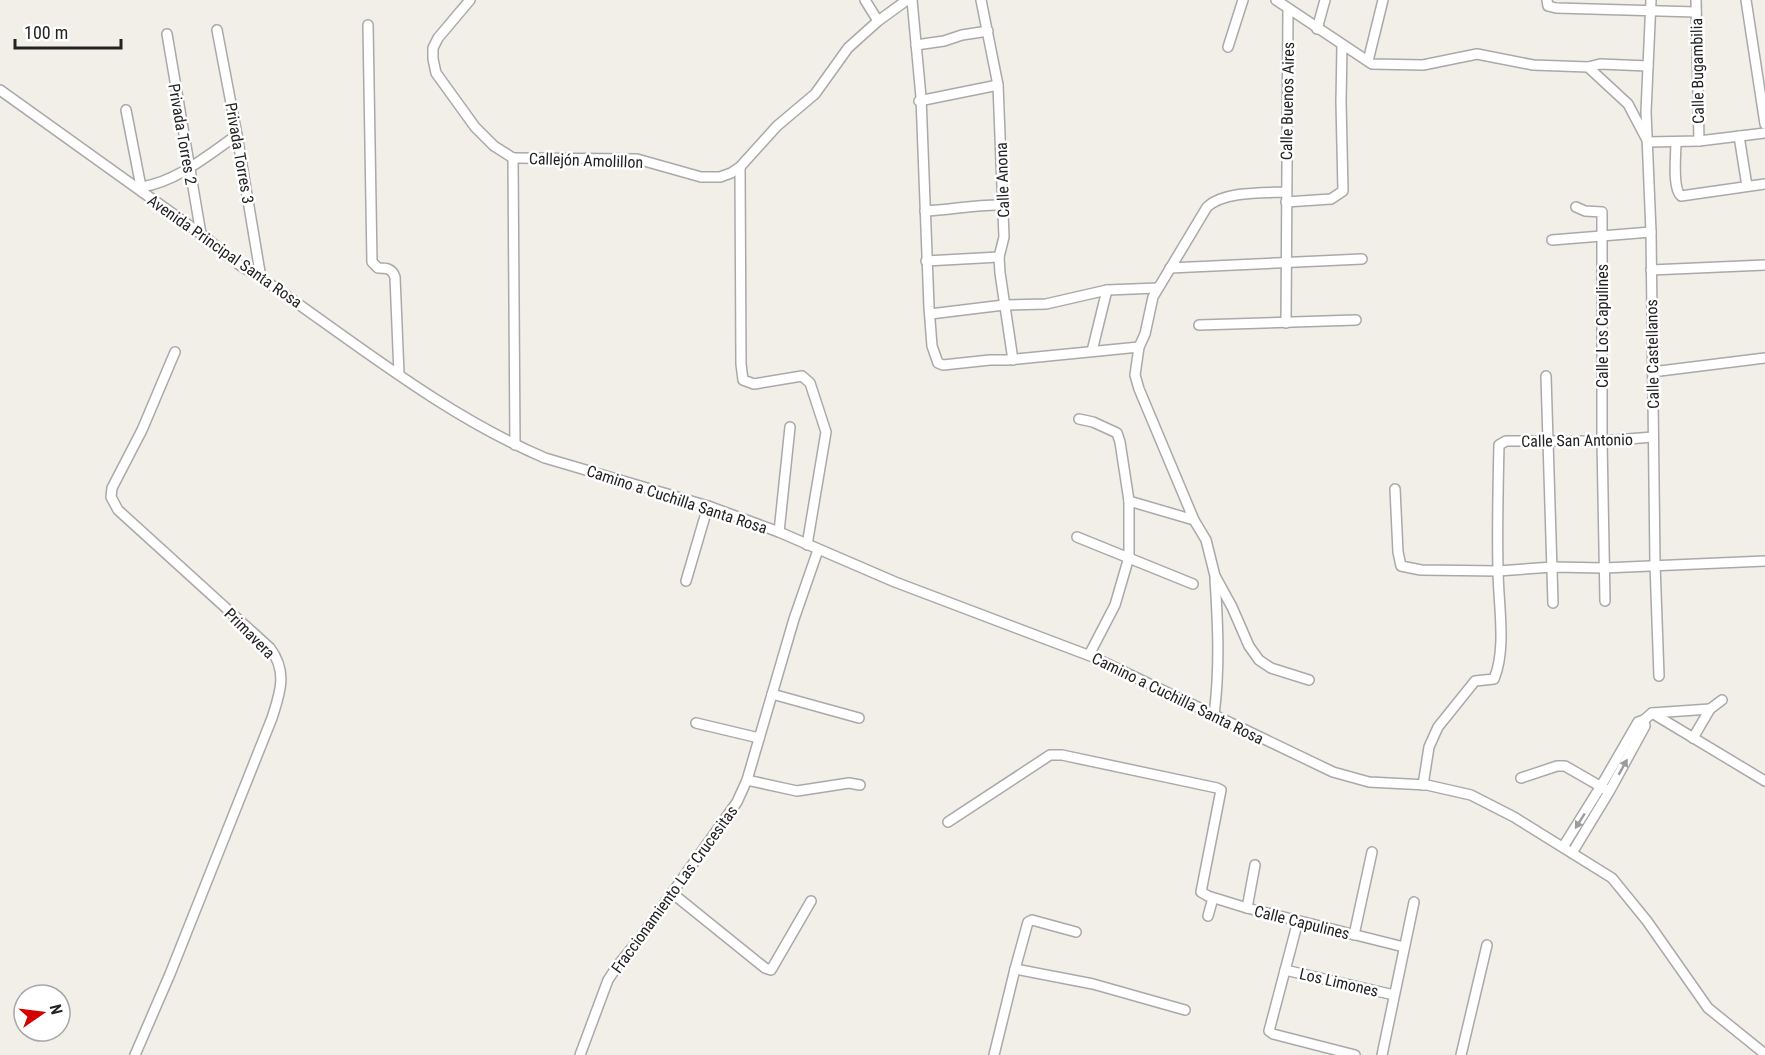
<svg xmlns="http://www.w3.org/2000/svg" width="1765" height="1055" font-family="'Roboto Condensed',sans-serif">
<style>
.lines{fill:none;stroke-linecap:round;stroke-linejoin:round}
.minor-casing{stroke:#a9a9a9;stroke-width:12}
.minor{stroke:#fff;stroke-width:9}
.oneway{fill:#9c9c9c}
.labels{text-anchor:middle;stroke-width:5;stroke-linejoin:round;paint-order:stroke}
.street-label{font-size:16px;fill:#222;stroke:#fff}
</style>
<rect width="100%" height="100%" fill="#f2efe9"/>
<g class="lines">
<g class="minor-casing">
<g id="minor">
<path d="M470 0 438 38 433 48V59L436 73 475 127 494 146 513 158"/>
<path d="M865 0 878 21"/>
<path d="M912 0 921 97 929 307 932 346 938 363 943 365 990 360H1007L1139 347"/>
<path d="M981 0 998 85 1004 237 999 257 1000 273 1013 360"/>
<path d="M1276 0 1372 64 1423 65 1477 54 1533 65 1588 67 1628 104 1647 140"/>
<path d="M1547 0 1548 6 1556 8 1696 12"/>
<path d="M1651 0 1646 112 1651 232 1655 564 1659 676"/>
<path d="M1696 0 1699 141"/>
<path d="M1746 0 1765 124"/>
<path d="M368 25 372 262 378 268C386 268 392 268 395 277L399 374"/>
<path d="M1317 29 1325 0"/>
<path d="M217 30 237 135 261 278"/>
<path d="M167 34 201 234"/>
<path d="M916 45 944 41 962 35 988 31"/>
<path d="M1228 47 1243 0"/>
<path d="M1368 61 1383 0"/>
<path d="M1588 67 1600 64 1648 66"/>
<path d="M0 90 201 234 241 266 261 278C352 340 443 415 545 458L708 506 779 532 895 582 1093 657 1333 772 1369 782 1427 785 1471 795 1514 817 1612 878 1647 921 1708 1008 1765 1054"/>
<path d="M919 101 998 85"/>
<path d="M126 110 142 192"/>
<path d="M1739 136 1747 186"/>
<path d="M1648 142 1699 141 1765 133"/>
<path d="M1676 142C1676 155 1672 188 1681 196L1765 184"/>
<path d="M513 158 637 159 701 177H720L731 173 740 167 777 126 815 94 848 48 878 21 907 0"/>
<path d="M513 158 515 445"/>
<path d="M740 167 741 364 743 380 754 384 802 376 810 383 826 432 807 545"/>
<path d="M142 187C178 181 208 155 237 135"/>
<path d="M1286 192C1263 193 1224 191 1207 207L1153 297 1145 334 1139 347 1135 375 1139 389 1194 520 1206 540 1215 576 1232 607 1249 646 1259 660 1271 668 1309 680"/>
<path d="M1286 202 1331 199 1343 191 1341 102 1342 45"/>
<path d="M1576 207 1585 211 1602 212V441L1605 601"/>
<path d="M925 211C951 210 977 204 1003 205"/>
<path d="M1552 240 1651 232"/>
<path d="M926 261 999 257"/>
<path d="M1170 268 1362 259"/>
<path d="M1651 270 1765 265"/>
<path d="M930 314 1004 305 1046 304 1107 290 1158 288"/>
<path d="M1286 323 1288 9"/>
<path d="M1199 325 1356 320"/>
<path d="M1092 351 1107 290"/>
<path d="M1652 372 1765 358"/>
<path d="M1546 376 1553 603"/>
<path d="M1079 419 1093 422 1117 433 1120 442 1129 501V557L1115 605 1089 655"/>
<path d="M1395 489 1398 552 1401 566 1421 570 1498 571 1553 567 1604 568 1765 561"/>
<path d="M1129 501 1194 520"/>
<path d="M779 532 790 427"/>
<path d="M1077 537 1193 584"/>
<path d="M686 581 708 506"/>
<path d="M772 694 859 718"/>
<path d="M1652 713 1765 781"/>
<path d="M1214 715C1220 669 1218 625 1215 579"/>
<path d="M696 723 759 738"/>
<path d="M1693 738 1710 709 1722 700"/>
<path d="M1521 778 1557 766H1565L1605 789"/>
<path d="M747 780 797 791 849 783 860 785"/>
<path d="M1423 785 1429 747 1438 727 1475 681 1494 679C1507 648 1498 603 1498 569 1497 528 1498 486 1499 445L1506 441H1602L1653 437"/>
<path d="M948 822 1050 755H1062L1217 788 1221 790 1201 892 1208 896 1247 908 1404 947"/>
<path d="M1563 847 1601 786 1638 722 1644 720 1652 713 1710 709"/>
<path d="M1572 853 1609 792 1645 726 1644 720"/>
<path d="M672 893 765 968 771 970 811 901"/>
<path d="M1247 908 1255 865"/>
<path d="M1208 916 1213 898"/>
<path d="M1298 921 1269 1031 1273 1034 1355 1055"/>
<path d="M1354 935 1372 852"/>
<path d="M1015 969 1093 984 1185 1010"/>
<path d="M1285 970 1394 995"/>
<path d="M135 1055 170 974 272 718C280 693 288 672 270 648L118 510 111 497 112 488 142 430 175 352"/>
<path d="M580 1055 608 980 618 965 640 938 737 802 747 780 794 619 818 550"/>
<path d="M994 1055 1015 969 1028 922 1032 920 1076 932"/>
<path d="M1382 1055 1414 902"/>
<path d="M1461 1055 1487 945"/>
</g>
</g>
<use href="#minor" class="minor"/>
</g>
<defs><path id="oneway-solid" d="M-6-.8H1V-3.2L6.5 0L1 3.2V.8H-6Z" transform="scale(1.5)"/></defs>
<g class="oneway">
<use href="#oneway-solid" transform="translate(1623 767) rotate(-61)"/>
<use href="#oneway-solid" transform="translate(1580 821) rotate(122)"/>
</g>
<g class="labels">
<g class="street-label">
<text transform="translate(1697 71) rotate(-91)" y="6">Calle Bugambilia</text>
<text transform="translate(1287 101) rotate(-89)" y="6">Calle Buenos Aires</text>
<text transform="translate(183 134) rotate(80)" y="6">Privada Torres 2</text>
<text transform="translate(240 153) rotate(80)" y="6">Privada Torres 3</text>
<text transform="translate(586 160) rotate(2)" y="6">Callejón Amolillon</text>
<text transform="translate(1002 180) rotate(-92)" y="6">Calle Anona</text>
<text transform="translate(225 251) rotate(35)" y="6">Avenida Principal Santa Rosa</text>
<text transform="translate(1602 326) rotate(-90)" y="6">Calle Los Capulines</text>
<text transform="translate(1652 354) rotate(-91)" y="6">Calle Castellanos</text>
<text transform="translate(1577 440) rotate(-1)" y="6">Calle San Antonio</text>
<text transform="translate(677 499) rotate(18)" y="6">Camino a Cuchilla Santa Rosa</text>
<text transform="translate(250 633) rotate(45)" y="6">Primavera</text>
<text transform="translate(1178 698) rotate(26)" y="6">Camino a Cuchilla Santa Rosa</text>
<text transform="translate(674 889) rotate(-54)" y="6">Fraccionamiento Las Crucesitas</text>
<text transform="translate(1302 922) rotate(14)" y="6">Calle Capulines</text>
<text transform="translate(1339 982) rotate(13)" y="6">Los Limones</text>
</g>
</g>
<g transform="translate(42 1013) rotate(76)"><circle r="28" fill="#ffffff" stroke="#a7a7a7" stroke-width="1.5"/>
<path d="M0-4.5L10 22L0 15L-10 22Z" fill="#d40000"/>
<text y="-9" font-size="16" font-weight="bold" text-anchor="middle" fill="#222222">N</text>
</g>
<path d="M15 39v9h106v-9" fill="none" stroke="#222222" stroke-width="3"/>
<text x="24" y="39" font-size="18" fill="#222222" stroke="#ffffff" stroke-width="4.5" paint-order="stroke">100 m</text>
</svg>
